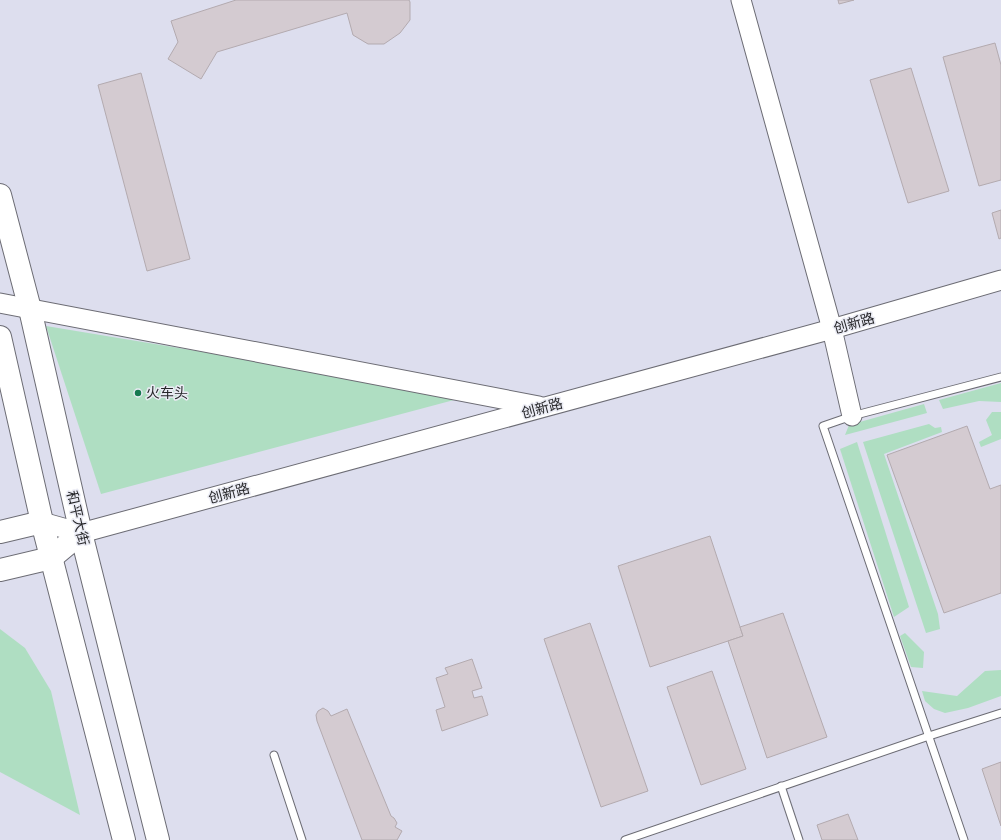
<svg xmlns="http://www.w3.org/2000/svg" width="1001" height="840" font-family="Jost,'Noto Sans SC',sans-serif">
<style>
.built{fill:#dddeee}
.green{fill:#afdec2}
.building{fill:#d4cbd1;stroke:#b3aaaf}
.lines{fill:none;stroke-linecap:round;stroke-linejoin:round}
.lane-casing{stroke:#6c6c74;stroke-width:9}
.secondary-casing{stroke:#6c6c74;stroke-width:21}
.primary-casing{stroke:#6c6c74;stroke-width:24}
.highway-casing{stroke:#6c6c74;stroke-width:24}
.lane{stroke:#fff;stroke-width:7}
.secondary{stroke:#fff;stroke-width:19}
.primary{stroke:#fff;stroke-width:22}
.highway{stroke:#fff;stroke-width:22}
.poi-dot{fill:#167850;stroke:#eaebf4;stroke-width:1.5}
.labels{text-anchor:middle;stroke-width:3;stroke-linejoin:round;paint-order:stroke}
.street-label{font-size:14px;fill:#262629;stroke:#eaebf4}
.poi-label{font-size:14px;fill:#262629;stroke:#eaebf4;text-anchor:start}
</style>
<rect width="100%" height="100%" fill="#eaebf4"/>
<rect class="built" x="0" y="0" width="1001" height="840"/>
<g class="green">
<path d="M46 326 469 396 101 494Z"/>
<path d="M1001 383V402L979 401 943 409 939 400Z"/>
<path d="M924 404 927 413 845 435 849 425Z"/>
<path d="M992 412H1001V439L981 447 979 442 992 435 986 420Z"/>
<path d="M929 424 935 428 941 427 942 432 884 454 938 614 940 629 926 633 863 442Z"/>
<path d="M857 442 909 607 894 617 840 449Z"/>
<path d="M0 629 25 648 51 691 80 815 0 772Z"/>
<path d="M905 633 924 652 923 668 911 667 900 636Z"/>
<path d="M1001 670V696L968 708 945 713 934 709 925 701 922 691 957 696 985 671Z"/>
</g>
<g class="building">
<path d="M236 0H409L410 2V20L400 33 384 44H368L353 35 347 13 217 52 201 79 168 59 178 42 171 21Z"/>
<path d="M838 0H854L839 4Z"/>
<path d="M995 43 1001 65V180L979 186 943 57Z"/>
<path d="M911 68 949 191 908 203 870 80Z"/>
<path d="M141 73 190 259 147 271 98 85Z"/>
<path d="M1001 210V238L999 239 992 213Z"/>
<path d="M967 426 990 489 1001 485V593L944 613 887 455Z"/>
<path d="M710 536 743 636 650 667 618 566Z"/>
<path d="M783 613 827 737 767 758 728 641 743 636 740 627Z"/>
<path d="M590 623 648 791 601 807 544 639Z"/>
<path d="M472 659 482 688 472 691 474 698 482 696 488 715 442 731 436 710 445 707 436 678 448 674 445 668Z"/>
<path d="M712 671 746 769 701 785 667 687Z"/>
<path d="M323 708 328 711 331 716 347 709 391 816 394 818 397 823 395 827 402 831 397 840H362L317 721 316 715 318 711Z"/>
<path d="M1001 762V826L982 769Z"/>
<path d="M848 814 858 840H822L817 825Z"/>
</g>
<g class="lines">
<g class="lane-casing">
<g id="lane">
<path d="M274 755 302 840"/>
<path d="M781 786 799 840"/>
<path d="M625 840 929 736 1001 713"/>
<path d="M964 840 823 426 852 416 1001 377"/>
</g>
</g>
<g class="secondary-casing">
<g id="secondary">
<path d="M741 0 832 329 852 416"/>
<path d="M0 303 539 406"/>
<path d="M42 522 81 533 832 329 1001 280"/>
</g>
</g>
<g class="primary-casing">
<g id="primary">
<path d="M0 532 42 522"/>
<path d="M0 570 51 558 81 533"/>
</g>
</g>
<g class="highway-casing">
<g id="highway">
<path d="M0 195 30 309 81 533 158 840"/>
<path d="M0 337 42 522 124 840"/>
</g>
</g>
<use href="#lane" class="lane"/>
<use href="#secondary" class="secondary"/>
<use href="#primary" class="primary"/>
<use href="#highway" class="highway"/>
</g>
<circle class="poi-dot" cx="138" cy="393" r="4"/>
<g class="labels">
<g class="street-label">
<text transform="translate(854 323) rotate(-16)" y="5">创新路</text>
<text transform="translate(542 408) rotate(-15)" y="5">创新路</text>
<text transform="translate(229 493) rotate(-15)" y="5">创新路</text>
<text transform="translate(78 518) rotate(77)" y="5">和平大街</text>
</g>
<g class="poi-label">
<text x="146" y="398">火车头</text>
</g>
</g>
</svg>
